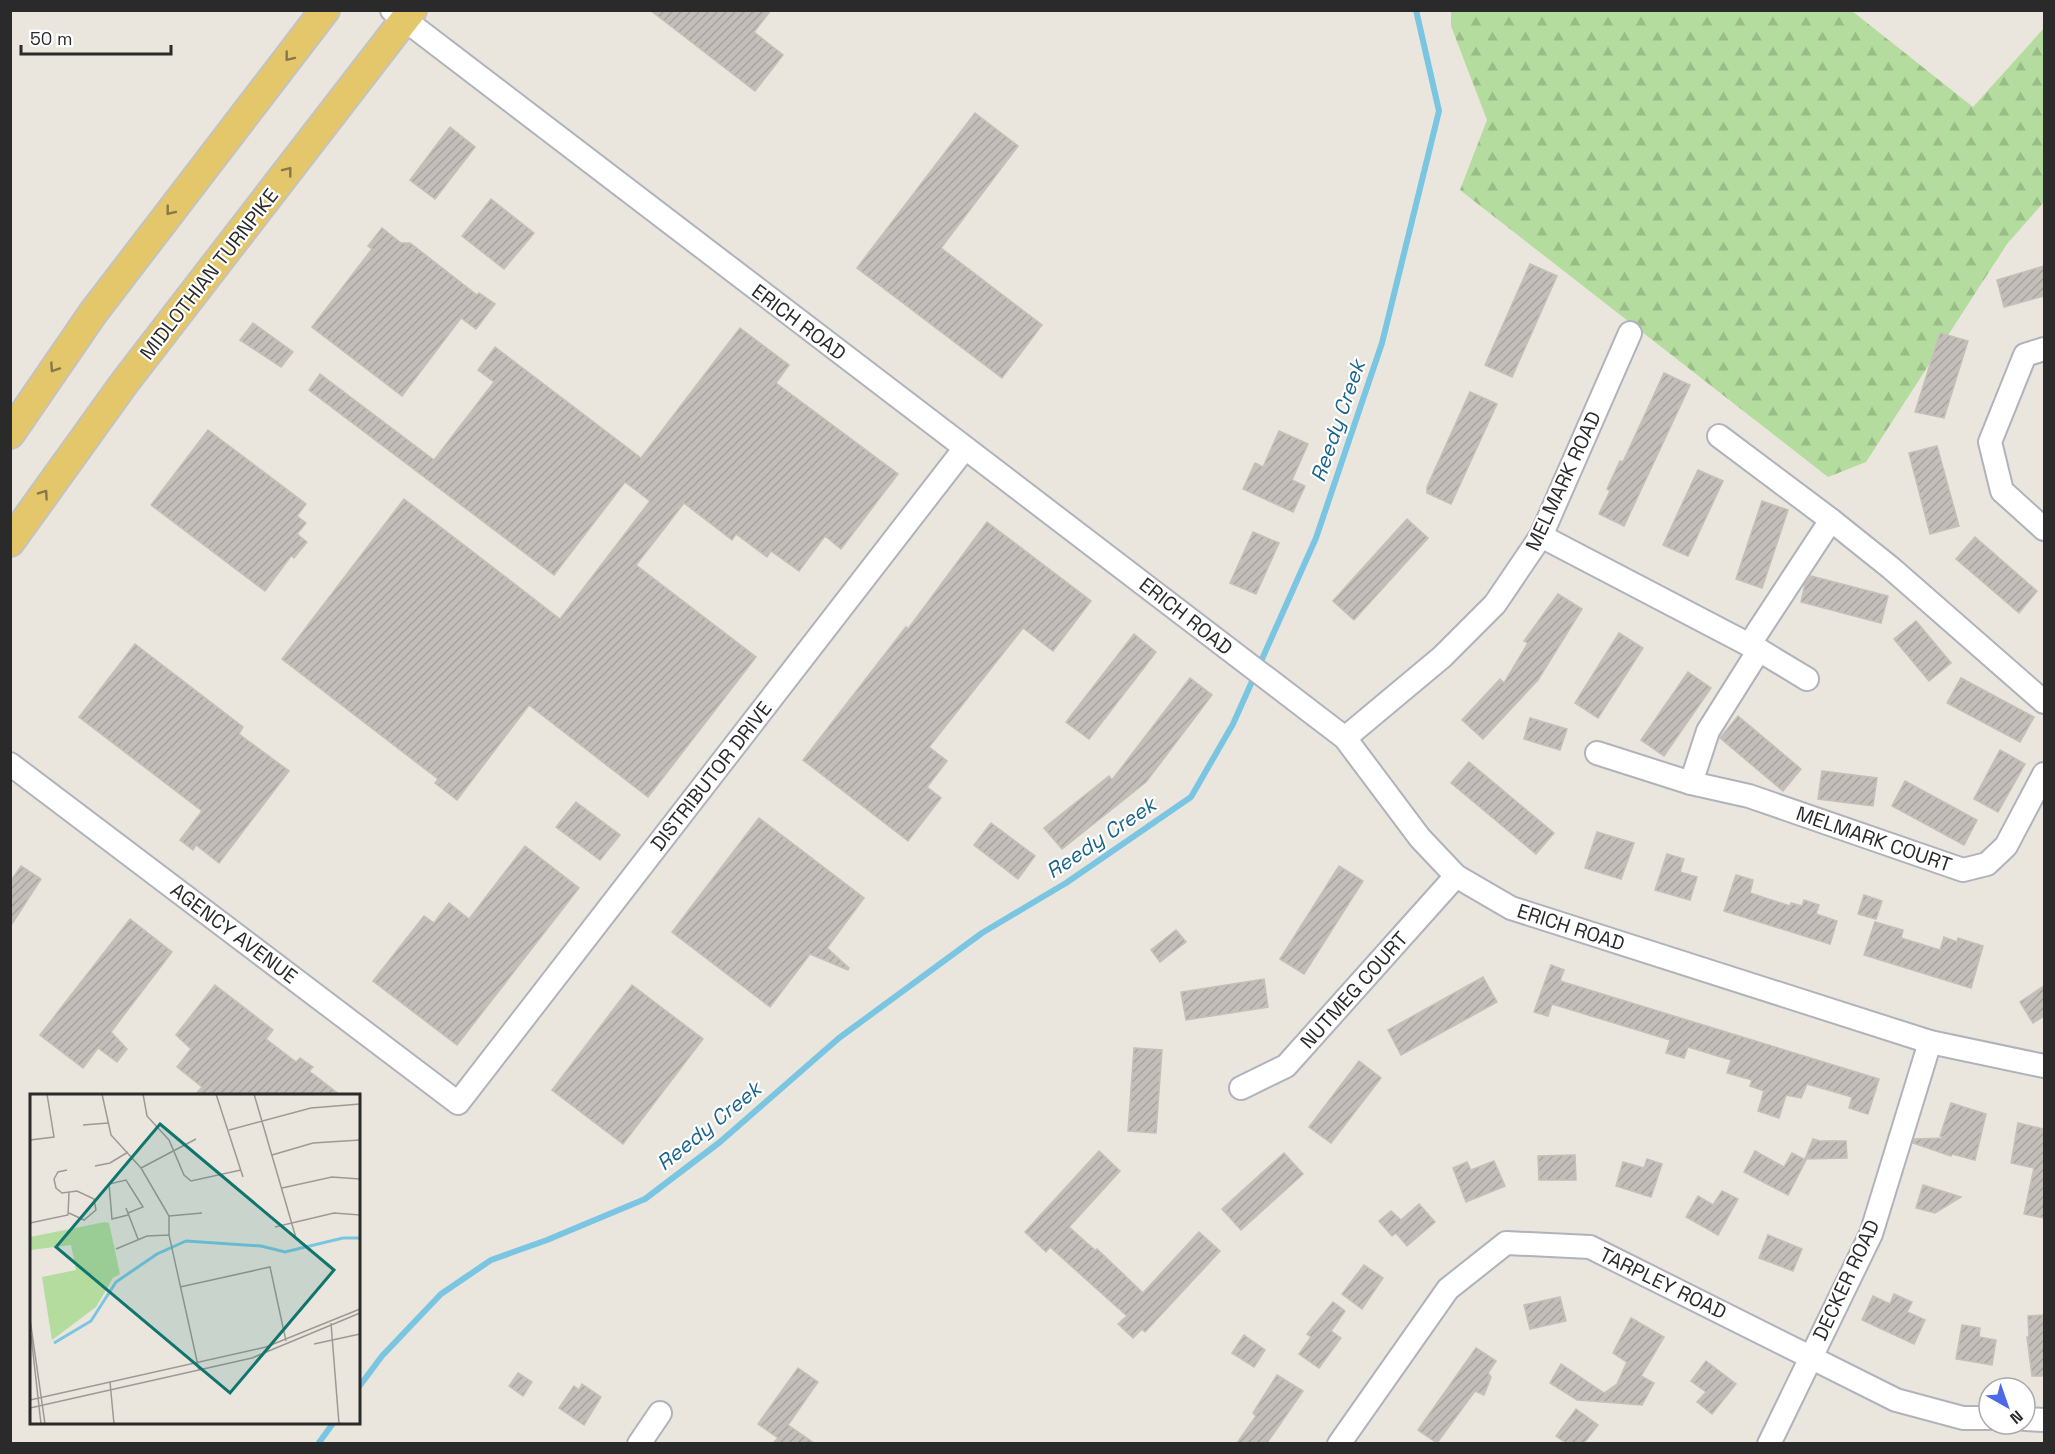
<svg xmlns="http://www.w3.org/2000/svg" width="2055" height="1454" font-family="'Space Grotesk',sans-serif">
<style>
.forest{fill:url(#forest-firs)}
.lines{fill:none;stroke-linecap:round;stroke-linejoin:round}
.stream{stroke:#7ac6e2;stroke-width:6}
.building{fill:url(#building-hatch);stroke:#c5c0b7;stroke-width:1.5}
.minor-casing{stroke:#b0b3bc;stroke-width:26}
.major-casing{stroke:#c3c3c3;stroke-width:32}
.minor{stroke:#fff;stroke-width:22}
.major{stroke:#e3c76a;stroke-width:28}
.oneway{stroke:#86784a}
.labels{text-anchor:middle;stroke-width:4.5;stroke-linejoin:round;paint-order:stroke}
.street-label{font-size:20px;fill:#2a2a2a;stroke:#fff}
.water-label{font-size:21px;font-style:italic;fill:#1a658d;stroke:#fff}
.inset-river{fill:none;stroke:#7ac6e2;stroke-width:3}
.inset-road{fill:none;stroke:#9d9a95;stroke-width:1.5}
.view{fill:#0f766e;fill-opacity:0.15;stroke:#0f766e;stroke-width:3}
.inset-edge{fill:none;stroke:#2a2a2a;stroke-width:3}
</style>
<defs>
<pattern id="forest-firs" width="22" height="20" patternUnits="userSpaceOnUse" patternTransform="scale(1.5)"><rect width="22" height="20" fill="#b3dc9e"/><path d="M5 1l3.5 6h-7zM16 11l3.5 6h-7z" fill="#9abd88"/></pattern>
<pattern id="building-hatch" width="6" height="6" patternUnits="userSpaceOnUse" patternTransform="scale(1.5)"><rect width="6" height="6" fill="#c3beb9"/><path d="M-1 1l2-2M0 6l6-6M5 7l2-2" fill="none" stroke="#a8a39f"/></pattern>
</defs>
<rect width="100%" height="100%" fill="#eae5dd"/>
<path class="forest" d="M1451 11H1852L1973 107 2044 28V202L2007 244 1866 462 1828 477 1460 190 1487 120 1451 26Z"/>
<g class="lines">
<g class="stream">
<path d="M358 1388 382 1356 441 1294 491 1260 547 1240 645 1199 720 1142 839 1038 982 933 1066 883 1191 797 1233 724 1316 538 1382 343 1439 111 1416 10"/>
<path d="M318 1444 334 1422"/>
</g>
</g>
<g class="building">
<path d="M650 10H771L754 32 783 55 755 91Z"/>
<path d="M975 113 1018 146 941 248 1042 325 1002 378 857 268Z"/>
<path d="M450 127 475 147 435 199 410 180Z"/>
<path d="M491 199 534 233 504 269 462 236Z"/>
<path d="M382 228 401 243H410L477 295 479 293 495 304 476 329 461 318 402 396 312 327 372 249 368 246Z"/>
<path d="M1530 264 1557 276 1512 377 1485 365Z"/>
<path d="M2044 266V296L2004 307 1997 280Z"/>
<path d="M253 323 293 352 281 367 240 340Z"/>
<path d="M740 328 789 365 776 383 898 474 841 549 825 536 799 571 771 551 767 557 736 534 732 540 684 503 636 565 756 657 648 797 529 705 457 800 435 783 438 779 282 659 404 499 560 619 650 501 625 482 554 575 309 390 320 374 434 460 494 382 478 370 495 347 641 458Z"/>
<path d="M1940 333 1968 341 1944 418 1915 412Z"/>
<path d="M1664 373 1690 385 1624 526 1599 514 1610 491 1607 489 1620 461 1623 462Z"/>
<path d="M1470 392 1497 404 1451 504 1427 493V487Z"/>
<path d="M208 430 306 504 297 516 306 523 297 534 307 542 294 558 291 556 265 591 151 505Z"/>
<path d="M1279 431 1308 444 1292 480 1305 486 1293 512 1243 489 1255 463 1263 467Z"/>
<path d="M1937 446 1959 526 1930 534 1909 453Z"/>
<path d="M1698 470 1723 481 1688 556 1663 545Z"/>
<path d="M1762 501 1788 510 1762 588 1736 579Z"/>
<path d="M1407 519 1428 538 1354 620 1333 601Z"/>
<path d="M987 522 1091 601 1053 651 1023 628 929 747 947 761 927 787 941 798 908 841 803 760 906 627 908 629Z"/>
<path d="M1253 532 1279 543 1256 594 1230 583Z"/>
<path d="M1975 537 2037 591 2019 613 1956 559Z"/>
<path d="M1811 576 1888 596 1881 623 1801 602 1805 584Z"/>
<path d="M1558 594 1582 609 1538 680 1483 739 1462 720 1500 679 1504 683 1528 643 1524 641Z"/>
<path d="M1916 621 1951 663 1929 681 1894 639Z"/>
<path d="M1619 633 1643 648 1598 718 1575 703Z"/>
<path d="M1134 634 1156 652 1089 739 1066 722Z"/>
<path d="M135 644 243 727 239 734 289 771 219 863 196 845 193 850 180 840 202 811 79 717Z"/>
<path d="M1688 672 1711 688 1664 756 1641 740Z"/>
<path d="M1190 678 1212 695 1146 782 1062 849 1044 828 1109 776 1112 780Z"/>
<path d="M1961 678 2034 717 2020 742 1947 703Z"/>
<path d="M1738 716 1801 769 1783 791 1720 738Z"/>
<path d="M1530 718 1567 729 1560 750 1524 739Z"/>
<path d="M2000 750 2025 764 1998 812 1974 799Z"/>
<path d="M1469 762 1554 833 1536 854 1451 783Z"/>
<path d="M1822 771 1877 778 1873 806 1818 799Z"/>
<path d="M1905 781 1977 820 1964 845 1892 806Z"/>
<path d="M576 802 620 835 600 860 556 827Z"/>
<path d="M759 818 864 898 827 948 849 968 848 970 810 954 770 1007 672 932Z"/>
<path d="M991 823 1035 856 1018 879 974 845Z"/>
<path d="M1597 832 1634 843 1621 879 1585 868Z"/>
<path d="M525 846 579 888 457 1045 373 981 424 916 434 923 449 903 469 919Z"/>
<path d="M1667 854 1684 859 1680 872 1697 877 1690 900 1655 890Z"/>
<path d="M21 866 41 879 10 927V882Z"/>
<path d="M1339 866 1363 881 1304 974 1280 959Z"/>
<path d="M1736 875 1753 880 1750 893 1790 906 1791 903 1802 906 1804 900 1819 905 1816 914 1837 921 1830 944 1724 911Z"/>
<path d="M1864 895 1882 901 1876 919 1858 914Z"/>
<path d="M130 919 172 952 111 1032 127 1049 117 1062 98 1048 83 1068 40 1035Z"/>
<path d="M1875 922 1903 930 1901 938 1940 950 1944 937 1957 942 1958 938 1983 946 1971 988 1864 955Z"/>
<path d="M1176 930 1186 942 1160 962 1151 950Z"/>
<path d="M1551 965 1564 970 1560 981 1879 1079 1868 1114 1849 1108 1852 1097 1807 1084 1801 1098 1786 1095 1779 1118 1758 1111 1764 1091 1750 1086 1752 1080 1727 1073 1731 1060 1688 1047 1684 1058 1666 1053 1670 1040 1552 1004 1548 1016 1534 1012Z"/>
<path d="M1483 977 1497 1002 1401 1055 1388 1030Z"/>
<path d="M1264 979 1268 1007 1186 1020 1181 992Z"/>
<path d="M215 985 273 1030 266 1039 296 1062 300 1058 313 1067 309 1071 340 1095H195L202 1087 177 1067 191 1049 176 1035Z"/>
<path d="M632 985 703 1039 623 1144 552 1090Z"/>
<path d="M2044 986V1016L2033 1023 2020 1002Z"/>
<path d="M1134 1048 1162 1050 1156 1133 1128 1131Z"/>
<path d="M1359 1061 1381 1078 1331 1143 1309 1127Z"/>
<path d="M1951 1103 1986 1114 1975 1160 1952 1154 1951 1156 1913 1143 1914 1139 1947 1138 1940 1136Z"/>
<path d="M2018 1123 2044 1129V1218L2024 1214 2034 1168 2011 1163Z"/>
<path d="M1813 1139 1820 1141H1846L1847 1158 1805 1159Z"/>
<path d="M1099 1151 1120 1171 1069 1227 1096 1251 1097 1249 1143 1293 1199 1232 1220 1251 1145 1332 1142 1329 1133 1338 1118 1324 1127 1316 1050 1247 1046 1252 1025 1232Z"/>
<path d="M1755 1151 1784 1167 1792 1153 1806 1160 1788 1195 1744 1172Z"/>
<path d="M1284 1153 1303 1174 1241 1230 1222 1209Z"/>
<path d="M1575 1155 1576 1180H1539L1538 1156Z"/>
<path d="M1647 1159 1662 1164 1651 1197 1616 1186 1623 1162 1644 1168Z"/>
<path d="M1494 1161 1505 1186 1466 1202 1453 1168 1467 1162 1471 1170Z"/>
<path d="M1923 1185 1961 1197 1935 1213 1916 1208Z"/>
<path d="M1722 1191 1738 1199 1718 1235 1686 1217 1698 1196 1713 1205Z"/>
<path d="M1419 1204 1435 1222 1407 1246 1396 1233 1392 1236 1379 1221 1391 1211 1401 1220Z"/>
<path d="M1768 1235 1802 1249 1793 1271 1759 1258Z"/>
<path d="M1364 1265 1383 1278 1362 1309 1342 1294Z"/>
<path d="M1894 1294 1912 1302 1907 1312 1925 1320 1914 1344 1862 1320 1873 1296 1890 1304Z"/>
<path d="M1560 1297 1566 1321 1530 1329 1524 1305Z"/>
<path d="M1333 1302 1345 1311 1331 1331 1341 1338 1319 1368 1299 1354 1311 1337 1307 1334Z"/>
<path d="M2044 1315V1376H2032L2027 1337H2029L2028 1316Z"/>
<path d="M1631 1318 1664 1337 1641 1376 1654 1383 1642 1405 1577 1400 1550 1383 1561 1364 1604 1393 1617 1384 1627 1362 1613 1353Z"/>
<path d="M1962 1325 1980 1328 1979 1337 1996 1340 1992 1365 1956 1359Z"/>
<path d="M1244 1335 1265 1350 1254 1367 1232 1353Z"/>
<path d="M1476 1348 1496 1361 1488 1373 1491 1377 1484 1395 1475 1391 1437 1443 1418 1430Z"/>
<path d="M1706 1361 1736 1384 1712 1414 1697 1402 1706 1392 1691 1381Z"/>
<path d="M798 1368 818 1382 788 1425 814 1443H773L778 1438 758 1424Z"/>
<path d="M518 1373 532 1382 523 1396 509 1386Z"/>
<path d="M1277 1375 1303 1391 1267 1443H1237L1256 1416 1253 1413Z"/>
<path d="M582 1384 601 1397 584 1425 559 1408 574 1386 579 1390Z"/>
<path d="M1576 1409 1598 1425 1584 1443H1566L1556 1436Z"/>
</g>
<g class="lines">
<g class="minor-casing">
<g id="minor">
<path d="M392 10 1345 738 1420 838 1456 876 1511 908 1930 1042 2044 1066"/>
<path d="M2044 349 2025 355 1990 442 2002 491 2044 529"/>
<path d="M1719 436 1831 520"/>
<path d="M1541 536 1759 650 1807 679"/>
<path d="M1749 645 1831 520 1891 568 2044 702"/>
<path d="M1759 650 1708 731 1691 783 1749 796 1963 870 1987 864 2006 846 2044 774"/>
<path d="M1345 738 1442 657 1495 604 1541 536 1630 333"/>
<path d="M1597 753 1691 783"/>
<path d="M10 764 458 1103 965 448"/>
<path d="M1241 1088 1286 1066 1456 876"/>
<path d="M2025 1419 2044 1420"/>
<path d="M639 1444 660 1413"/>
<path d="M1339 1444 1448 1289 1506 1243 1590 1247 1896 1400 1963 1418H1989"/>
<path d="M1769 1444 1871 1234 1930 1042"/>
</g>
</g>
<g class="major-casing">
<g id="major">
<path d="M10 434 93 313 325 10"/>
<path d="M10 542 125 382 412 10"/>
</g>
</g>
<use href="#minor" class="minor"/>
<use href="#major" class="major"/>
</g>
<defs><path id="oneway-chevron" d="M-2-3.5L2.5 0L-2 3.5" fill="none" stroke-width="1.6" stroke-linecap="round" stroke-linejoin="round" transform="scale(1.5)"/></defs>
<g class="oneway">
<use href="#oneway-chevron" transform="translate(289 57) rotate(128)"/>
<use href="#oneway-chevron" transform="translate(288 171) rotate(-52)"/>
<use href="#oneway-chevron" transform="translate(170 211) rotate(128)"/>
<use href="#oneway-chevron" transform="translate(54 368) rotate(124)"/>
<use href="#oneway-chevron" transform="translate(44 494) rotate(-55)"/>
</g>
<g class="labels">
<g class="street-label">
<text transform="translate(209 274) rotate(-52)" y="7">MIDLOTHIAN TURNPIKE</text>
<text transform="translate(799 322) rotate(37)" y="7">ERICH ROAD</text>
<text transform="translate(1563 481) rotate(-65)" y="7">MELMARK ROAD</text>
<text transform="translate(1186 616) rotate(38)" y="7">ERICH ROAD</text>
<text transform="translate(711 776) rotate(-52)" y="7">DISTRIBUTOR DRIVE</text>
<text transform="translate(1874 839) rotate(19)" y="7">MELMARK COURT</text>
<text transform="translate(1571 927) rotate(18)" y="7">ERICH ROAD</text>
<text transform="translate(234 933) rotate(37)" y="7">AGENCY AVENUE</text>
<text transform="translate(1354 990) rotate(-48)" y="7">NUTMEG COURT</text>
<text transform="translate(1846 1280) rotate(-65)" y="7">DECKER ROAD</text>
<text transform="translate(1663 1283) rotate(26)" y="7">TARPLEY ROAD</text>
</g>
<g class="water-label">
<text transform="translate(1338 421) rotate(-71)" y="7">Reedy Creek</text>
<text transform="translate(1101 838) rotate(-34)" y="7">Reedy Creek</text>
<text transform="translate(709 1126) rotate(-39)" y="7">Reedy Creek</text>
</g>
</g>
<g transform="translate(30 1094)">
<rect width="330" height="330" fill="#eae5dd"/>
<path d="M75 128 79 129 90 180 83 184 66 213 22 246 12 183 46 176 41 151 0 156V143Z" fill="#b3dc9e"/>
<path class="inset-river" d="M24 249 61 227 86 188 127 160 156 147 231 152 255 158 313 144H330"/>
<path class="inset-road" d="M72 0 81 41 111 74 139 122V141L169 276M113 0 117 22 139 46 154 81 161 87 211 76M186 0 213 83M224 0 266 144M53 31 78 29M199 36 281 14 330 10M0 46 24 43 17 0M242 61 283 49 330 46M65 72 80 69 98 58M111 74 166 45M37 76 28 78 24 85 26 94 32 99 47 97 64 105 66 116 54 126 39 119M252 94 302 83 330 85M96 114 108 145M98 119 113 113 96 86 79 90 82 125 98 121M139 122 172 119M0 129 38 121 39 98M245 133 304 119 330 121M86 155 117 142 139 141M150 193 240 173 256 247M0 225 15 330M301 229 309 330M1 241 11 330M284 250 330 240M80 288 84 330M0 306 236 253 330 215M0 314 222 264 330 219"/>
<path class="view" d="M130 30 304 176 200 299 26 153Z"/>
<rect width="330" height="330" class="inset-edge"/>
</g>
<rect width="2055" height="1454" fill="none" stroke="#2a2a2a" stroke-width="24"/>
<g transform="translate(2007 1406) rotate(140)"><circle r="28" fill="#ffffff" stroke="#aaaaaa" stroke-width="1.5"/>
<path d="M0-4.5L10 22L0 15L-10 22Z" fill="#4c69e8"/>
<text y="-9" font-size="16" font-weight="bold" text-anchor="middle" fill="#2a2a2a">N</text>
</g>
<path d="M21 45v9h150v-9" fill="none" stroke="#2a2a2a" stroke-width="3"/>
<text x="30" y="45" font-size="18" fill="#2a2a2a" stroke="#ffffff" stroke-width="4.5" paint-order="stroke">50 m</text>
</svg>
